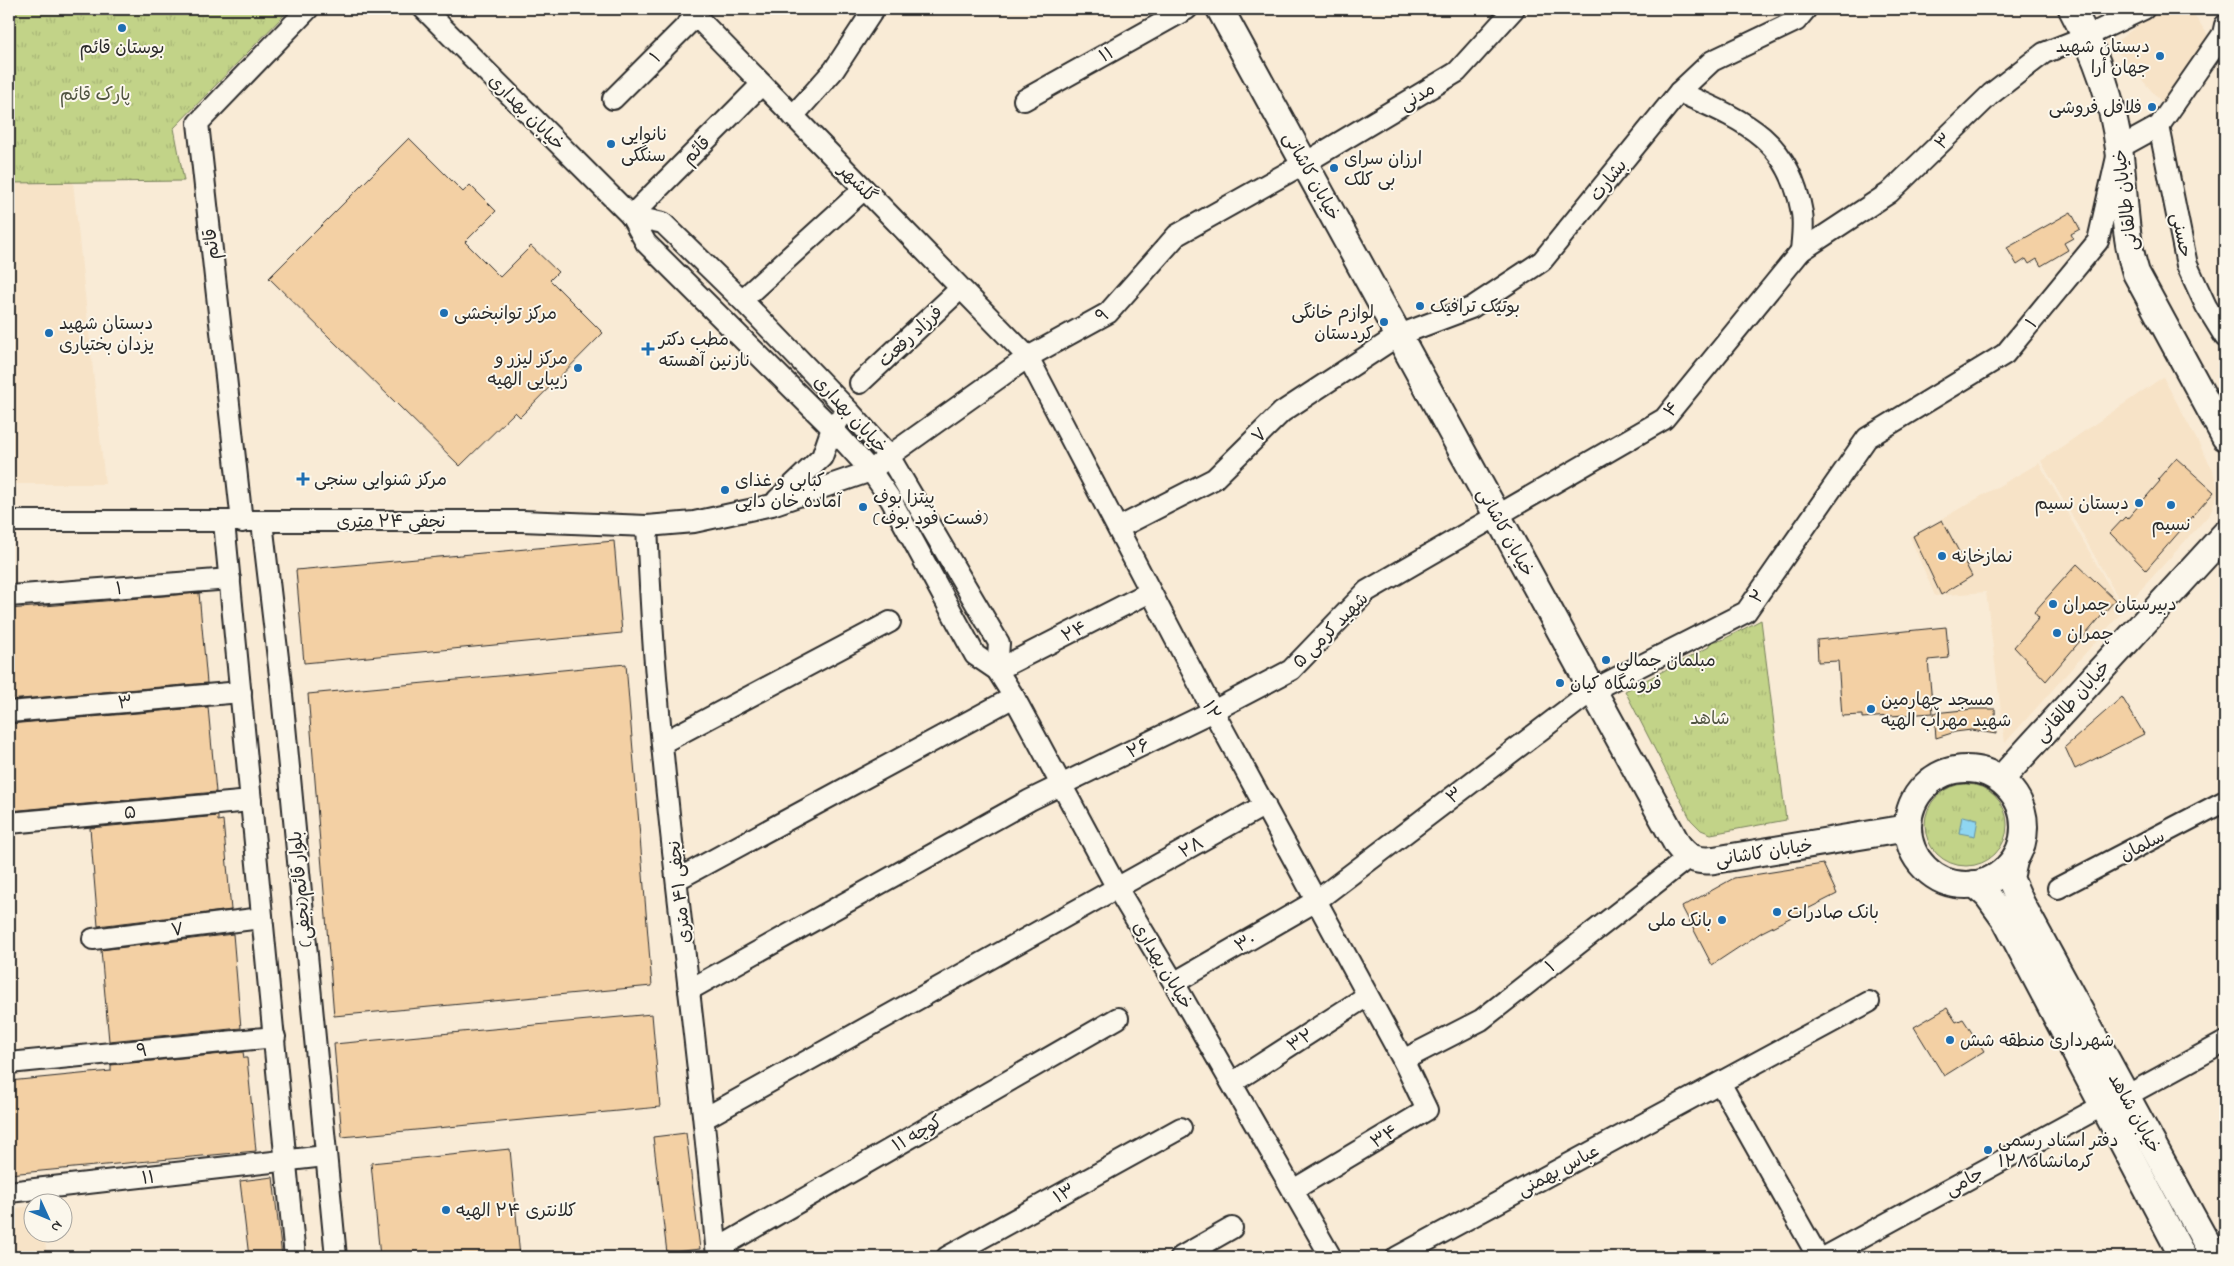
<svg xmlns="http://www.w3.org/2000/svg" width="2234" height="1266" font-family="'Indie Flower','Playpen Sans Arabic',sans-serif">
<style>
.built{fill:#f7e3c7}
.grass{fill:url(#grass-tufts);stroke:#767f5a}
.water{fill:url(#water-ripples);stroke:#6792a2}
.building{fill:#f3d0a4;stroke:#2b2b2b}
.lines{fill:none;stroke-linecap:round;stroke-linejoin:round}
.minor-casing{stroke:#2b2b2b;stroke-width:24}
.major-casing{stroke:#2b2b2b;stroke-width:30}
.minor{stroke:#fbf7ec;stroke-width:20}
.major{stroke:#fbf7ec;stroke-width:26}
.poi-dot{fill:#1f6fb2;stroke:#fbf7ec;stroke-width:2}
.labels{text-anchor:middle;stroke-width:4;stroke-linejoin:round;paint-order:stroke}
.poi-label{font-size:18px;fill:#2b2b2b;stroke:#fbf7ec;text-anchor:start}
.street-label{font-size:18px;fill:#2b2b2b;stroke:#fbf7ec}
.park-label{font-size:18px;fill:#515542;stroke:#fbf7ec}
</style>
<defs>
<pattern id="grass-tufts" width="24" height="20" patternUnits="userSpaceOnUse" patternTransform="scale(1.25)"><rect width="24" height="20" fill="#c2d388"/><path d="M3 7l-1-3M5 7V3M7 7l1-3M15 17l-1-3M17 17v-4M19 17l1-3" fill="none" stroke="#a7b576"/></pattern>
<pattern id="water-ripples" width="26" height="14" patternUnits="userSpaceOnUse" patternTransform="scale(1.25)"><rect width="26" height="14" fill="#8fd6f1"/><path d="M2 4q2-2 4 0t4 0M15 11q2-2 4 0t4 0" fill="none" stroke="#7cb8cf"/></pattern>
</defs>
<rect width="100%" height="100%" fill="#f9ebd6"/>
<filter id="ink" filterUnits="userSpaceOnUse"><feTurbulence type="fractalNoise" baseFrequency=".02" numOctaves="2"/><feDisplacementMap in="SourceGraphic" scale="10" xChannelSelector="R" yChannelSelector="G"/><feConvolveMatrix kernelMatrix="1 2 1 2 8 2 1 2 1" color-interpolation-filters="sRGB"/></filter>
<g filter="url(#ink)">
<g class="built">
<path d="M2159 9H2190L2213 42 2182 73 2163 104 2112 45Z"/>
<path d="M73 182 105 484H9V183Z"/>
<path d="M2163 377 2213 470 2218 492 2210 514 2124 608 2041 461Z"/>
<path d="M2039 463 2123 611 2005 743 1986 592 1935 596 1910 537Z"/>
<path d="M32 1206V1234H44L47 1257H9V1209Z"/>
</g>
<g class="grass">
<path d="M9 9H290L174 128 184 181 9 183Z"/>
<path d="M1761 620 1786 820 1711 834 1701 830 1691 820 1625 691 1709 647V642L1722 640Z"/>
<circle cx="1966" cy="825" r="41"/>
</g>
<path class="water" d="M1962 816 1978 819 1975 836 1959 833Z"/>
<g class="building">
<path d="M409 138 463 192 470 185 496 211 465 242 500 277 531 246 558 272 550 280 603 333 520 417 515 412 460 466 269 278Z"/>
<path d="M2071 212 2080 229 2071 234 2073 238 2064 243 2068 250 2041 266 2037 259 2029 264 2026 259 2017 265 2007 248Z"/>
<path d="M2176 458 2214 492 2146 570 2110 533 2125 517 2127 519 2160 481 2158 479Z"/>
<path d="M1942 520 1972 576 1941 595 1913 536Z"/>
<path d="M614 541 622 633 304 663 296 570Z"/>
<path d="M2077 564 2115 600 2046 681 2014 647 2039 618 2034 612Z"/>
<path d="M199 593 207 683 9 700V609Z"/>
<path d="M1946 627 1949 658 1928 660 1933 713 1862 718V715L1842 716 1838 661 1818 662 1817 640Z"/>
<path d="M626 664 652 986 334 1016 308 694Z"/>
<path d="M2122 697 2144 734 2075 769 2065 747Z"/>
<path d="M208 707 216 792 9 811V724Z"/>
<path d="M1973 709H1995L1996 734 1971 730 1955 732 1936 738 1934 713Z"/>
<path d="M218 816V821L223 820 231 910 98 926 90 828Z"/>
<path d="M1823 864 1837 894 1762 932 1712 965 1682 907 1734 878Z"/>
<path d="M233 934 241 1028 109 1041 101 950Z"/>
<path d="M1947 1008 1956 1022 1963 1019 1984 1051 1944 1076 1914 1027Z"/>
<path d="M652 1014 660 1107 342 1137 334 1044Z"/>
<path d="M243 1052 244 1058H247L256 1151 9 1174V1081L111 1071V1065Z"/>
<path d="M686 1133 700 1249 667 1253 653 1137Z"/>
<path d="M510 1149 520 1257H380L371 1163Z"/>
<path d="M273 1177 282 1257H249L240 1181Z"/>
</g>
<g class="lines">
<g class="minor-casing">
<g id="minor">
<path d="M424 9 631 216 646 243 832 428 871 471 891 500 975 655 997 670 1014 697 1117 888 1174 983 1331 1257"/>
<path d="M689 9 1028 357 1213 711 1403 1060 1427 1110 1293 1190"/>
<path d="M1679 92C1742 120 1789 137 1802 213 1804 225 1802 239 1801 251"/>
<path d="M613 99 696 16"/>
<path d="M1024 100 1187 9"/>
<path d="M793 116 834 70 874 9"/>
<path d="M2159 126 2187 265 2206 306 2225 337"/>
<path d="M631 216 663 223 742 300 849 411 889 456 999 643 997 670"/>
<path d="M631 216 762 84"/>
<path d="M742 300 864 189"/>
<path d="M860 383 960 289"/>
<path d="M777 500 822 457 832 428 839 420"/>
<path d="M9 521H522L647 526 694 522 772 505 871 471 889 456 1028 357 1108 313 1177 235 1305 163 1457 72 1514 9"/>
<path d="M224 522 295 1257"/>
<path d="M242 522 198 123 308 9"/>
<path d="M262 522 281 684 336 1257"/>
<path d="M647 526C649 568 651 609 654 651 669 853 700 1055 717 1257"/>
<path d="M1118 528 1214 479 1282 412 1399 335 1471 308 1542 261 1679 92 1712 61 1796 21 1806 9"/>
<path d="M9 596 230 579"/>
<path d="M997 670 1150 592"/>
<path d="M9 712 241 692"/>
<path d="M662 743 890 622"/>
<path d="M9 823 251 801"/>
<path d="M678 879 1014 697"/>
<path d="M2058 888 2225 801"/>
<path d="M93 939 262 918"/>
<path d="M1174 983 1316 901 1593 690 1746 612 1867 438 2005 354 2098 241 2119 148 2159 126 2223 34 2225 25"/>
<path d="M689 990 1030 800 1213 711 1291 670 1367 591 1664 419 1801 251 1889 193 1991 94 2044 53 2087 36 2144 9"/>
<path d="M1403 1060 1481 1020 1689 857"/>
<path d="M9 1063 275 1037"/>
<path d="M1232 1083 1367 996"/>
<path d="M1720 1083 1818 1257"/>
<path d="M2126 1096 2225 1042"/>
<path d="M705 1118 1265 805"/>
<path d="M9 1192 325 1156"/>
<path d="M717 1249 1118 1018"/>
<path d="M947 1257 1181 1128"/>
<path d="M1181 1257 1232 1228"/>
<path d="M1397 1257 1869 1002"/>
<path d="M1825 1257 2102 1106"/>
</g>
</g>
<g class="major-casing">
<g id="major">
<path d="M1220 9 1677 844C1687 858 1697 862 1714 860L1908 828"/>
<path d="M2072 9C2095 52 2113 100 2119 149 2125 190 2123 233 2136 273L2225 437"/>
<circle cx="1966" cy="827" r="58"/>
<path d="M2001 779 2225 534"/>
<path d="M2014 861 2010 878 2021 903 2214 1257"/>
<path d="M1975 884 1988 896 2006 921 2183 1257"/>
</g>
</g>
<use href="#minor" class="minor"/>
<use href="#major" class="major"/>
</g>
</g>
<g class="poi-dot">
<circle cx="122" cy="28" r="5"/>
<circle cx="2160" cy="56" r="5"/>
<circle cx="2152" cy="107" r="5"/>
<circle cx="611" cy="144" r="5"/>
<circle cx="1334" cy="168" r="5"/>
<circle cx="1420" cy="306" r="5"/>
<circle cx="444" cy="313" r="5"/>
<circle cx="1384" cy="322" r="5"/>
<circle cx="49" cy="333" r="5"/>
<path d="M645.5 341.5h5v5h5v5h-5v5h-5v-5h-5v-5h5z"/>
<circle cx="578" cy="368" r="5"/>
<path d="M300.5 471.5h5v5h5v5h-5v5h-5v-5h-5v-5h5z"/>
<circle cx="725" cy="490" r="5"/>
<circle cx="2139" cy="503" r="5"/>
<circle cx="2171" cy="505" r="5"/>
<circle cx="863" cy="507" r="5"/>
<circle cx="1942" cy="556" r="5"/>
<circle cx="2053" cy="604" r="5"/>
<circle cx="2057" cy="633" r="5"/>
<circle cx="1606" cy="660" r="5"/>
<circle cx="1560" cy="683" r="5"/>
<circle cx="1871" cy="709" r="5"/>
<circle cx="1777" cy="912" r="5"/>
<circle cx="1722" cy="920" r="5"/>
<circle cx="1950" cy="1040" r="5"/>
<circle cx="1988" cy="1150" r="5"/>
<circle cx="446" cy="1210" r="5"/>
</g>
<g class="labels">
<g class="poi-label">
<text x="2150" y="52" text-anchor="end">دبستان شهید<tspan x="2150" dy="21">جهان أرا</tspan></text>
<text x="122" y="53" text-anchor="middle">بوستان قائم</text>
<text x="2142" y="113" text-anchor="end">فلافل فروشی</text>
<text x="621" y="140">نانوایی<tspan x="621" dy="21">سنگکی</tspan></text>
<text x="1344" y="164">ارزان سرای<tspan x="1344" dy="21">بی کلک</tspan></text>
<text x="1430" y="312">بوتیک ترافیک</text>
<text x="1374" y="318" text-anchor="end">لوازم خانگی<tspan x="1374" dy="21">کردستان</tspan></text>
<text x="454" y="319">مرکز توانبخشی</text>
<text x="59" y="329">دبستان شهید<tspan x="59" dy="21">یزدان بختیاری</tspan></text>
<text x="659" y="345">مطب دکتر<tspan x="659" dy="21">نازنین آهسته</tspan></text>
<text x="568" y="364" text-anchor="end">مرکز لیزر و<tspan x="568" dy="21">زیبایی الهیه</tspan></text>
<text x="314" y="485">مرکز شنوایی سنجی</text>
<text x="735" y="486">کبابی و غذای<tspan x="735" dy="21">آماده خان دایی</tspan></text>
<text x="873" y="503">پیتزا بوف<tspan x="873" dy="21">(فست فود بوف)</tspan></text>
<text x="2129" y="509" text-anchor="end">دبستان نسیم</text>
<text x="2171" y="530" text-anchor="middle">نسیم</text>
<text x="1952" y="562">نمازخانه</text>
<text x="2063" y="610">دبیرستان چمران</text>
<text x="2067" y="639">چمران</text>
<text x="1616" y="666">مبلمان جمالی</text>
<text x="1570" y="689">فروشگاه کیان</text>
<text x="1881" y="705">مسجد چهارمین<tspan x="1881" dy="21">شهید مهراب الهیه</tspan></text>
<text x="1787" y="918">بانک صادرات</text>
<text x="1712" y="926" text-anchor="end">بانک ملی</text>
<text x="1960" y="1046">شهرداری منطقه شش</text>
<text x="1998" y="1146">دفتر اسناد رسمی<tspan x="1998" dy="21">۱۲۸کرمانشاه</tspan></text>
<text x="456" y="1216">کلانتری ۲۴ الهیه</text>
</g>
<g class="street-label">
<text transform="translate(1106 54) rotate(-29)" y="6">۱۱</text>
<text transform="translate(655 57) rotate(-45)" y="6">۱</text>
<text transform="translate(1417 96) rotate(-31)" y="6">مدنی</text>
<text transform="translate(527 112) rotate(45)" y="6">خیابان بهداری</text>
<text transform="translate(1943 141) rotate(-44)" y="6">۳</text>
<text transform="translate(696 150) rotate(-45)" y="6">قائم</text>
<text transform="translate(1312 176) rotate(61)" y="6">خیابان کاشانی</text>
<text transform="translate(1608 180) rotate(-51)" y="6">بشارت</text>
<text transform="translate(858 183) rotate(46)" y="6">گلشهر</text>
<text transform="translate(2125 200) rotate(-97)" y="6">خیابان طالقانی</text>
<text transform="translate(2182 235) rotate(78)" y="6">حسنی</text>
<text transform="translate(211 244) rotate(-96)" y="6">قائم</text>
<text transform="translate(1102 315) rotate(-35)" y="6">۹</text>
<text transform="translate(2031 323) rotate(-50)" y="6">۱</text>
<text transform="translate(910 336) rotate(-43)" y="6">فرزاد رفعت</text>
<text transform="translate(1671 409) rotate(-48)" y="6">۴</text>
<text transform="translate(851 414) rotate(47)" y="6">خیابان بهداری</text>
<text transform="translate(1259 435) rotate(-44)" y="6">۷</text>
<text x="391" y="527">نجفی ۲۴ متری</text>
<text transform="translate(1506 532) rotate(61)" y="6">خیابان کاشانی</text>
<text transform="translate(119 588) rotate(-5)" y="6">۱</text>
<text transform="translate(1757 596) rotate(-55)" y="6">۲</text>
<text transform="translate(1330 630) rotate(-45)" y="6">۵ شهید کرمی</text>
<text transform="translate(1074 631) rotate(-27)" y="6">۲۴</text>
<text transform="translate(2072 701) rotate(-48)" y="6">خیابان طالقانی</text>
<text transform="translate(125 702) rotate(-5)" y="6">۳</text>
<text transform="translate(1212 710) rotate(62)" y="6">۱۲</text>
<text transform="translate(1138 748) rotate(-26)" y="6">۲۶</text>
<text transform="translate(1454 795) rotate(-37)" y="6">۳</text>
<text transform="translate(130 812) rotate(-5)" y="6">۵</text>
<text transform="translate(2142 845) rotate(-27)" y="6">سلمان</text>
<text transform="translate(1191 847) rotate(-29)" y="6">۲۸</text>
<text transform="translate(1764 852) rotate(-9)" y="6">خیابان کاشانی</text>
<text transform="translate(300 889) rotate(-95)" y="6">بلوار قائم(نجفی)</text>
<text transform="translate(679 892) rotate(-96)" y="6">نجفی ۴۱ متری</text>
<text transform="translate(177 929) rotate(-7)" y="6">۷</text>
<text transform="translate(1245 942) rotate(-30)" y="6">۳۰</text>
<text transform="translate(1163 965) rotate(59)" y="6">خیابان بهداری</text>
<text transform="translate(1550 966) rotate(-38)" y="6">۱</text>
<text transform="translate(1300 1040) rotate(-33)" y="6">۳۲</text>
<text transform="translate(142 1050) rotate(-6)" y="6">۹</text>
<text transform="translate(2135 1113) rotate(61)" y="6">خیابان شاهد</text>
<text transform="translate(917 1133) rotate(-30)" y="6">کوچه ۱۱</text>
<text transform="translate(1384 1136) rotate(-31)" y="6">۳۴</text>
<text transform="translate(1558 1170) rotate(-28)" y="6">عباس بهمنی</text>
<text transform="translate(148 1177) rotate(-6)" y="6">۱۱</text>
<text transform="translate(1964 1181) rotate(-29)" y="6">جامی</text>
<text transform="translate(1064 1193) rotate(-29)" y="6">۱۳</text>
</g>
<g class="park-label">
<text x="95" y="100">پارک قائم</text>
<text x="1710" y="724">شاهد</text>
</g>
</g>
<rect width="2234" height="1266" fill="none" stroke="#fbf7ec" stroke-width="30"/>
<rect x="15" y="15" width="2204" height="1236" fill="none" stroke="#2b2b2b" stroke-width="2" filter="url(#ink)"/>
<g transform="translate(48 1218) rotate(134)"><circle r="24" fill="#fbf7ec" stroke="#a8a59f"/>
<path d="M0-4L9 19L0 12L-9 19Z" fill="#1f6fb2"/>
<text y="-8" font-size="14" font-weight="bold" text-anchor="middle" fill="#2b2b2b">N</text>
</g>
</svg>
